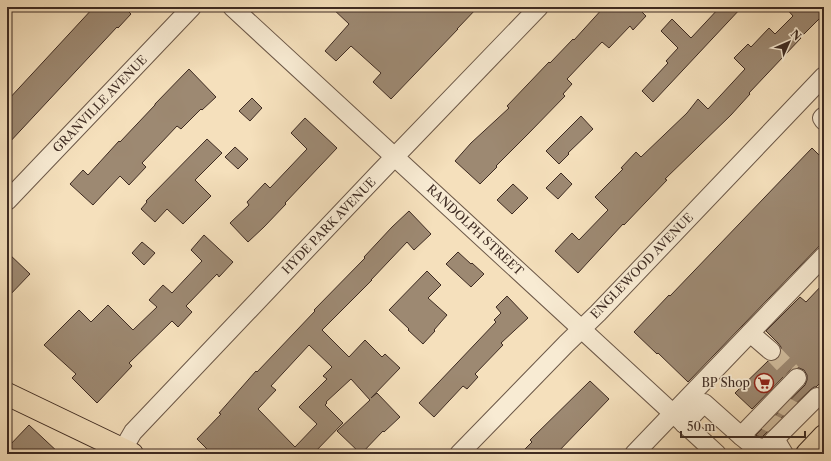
<svg xmlns="http://www.w3.org/2000/svg" width="831" height="461" font-family="'Libre Caslon Text',serif">
<style>
.building{fill:#9d8972;stroke:#3e2b22;fill-rule:evenodd}
.lines{fill:none;stroke-linecap:round;stroke-linejoin:round}
.minor-tunnel{stroke:#d0bc9d;stroke-width:18;stroke-dasharray:18 9;stroke-linecap:butt}
.minor-casing{stroke:#6c5848;stroke-width:20}
.major-casing{stroke:#3e2b22;stroke-width:24}
.minor{stroke:#f8ebd3;stroke-width:18}
.major{stroke:#f5e0bc;stroke-width:22}
.labels{text-anchor:middle;stroke-width:3.5;stroke-linejoin:round;paint-order:stroke}
.street-label{font-size:12px;fill:#3e2b22;stroke:#f8ebd3}
.poi-label{font-size:12px;fill:#3e2b22;stroke:#f8ebd3;text-anchor:end}
</style>
<rect width="100%" height="100%" fill="#f5e0bc"/>
<filter id="stains"><feTurbulence type="fractalNoise" baseFrequency=".005" numOctaves="4"/><feColorMatrix values="0 0 0 0 .2 0 0 0 0 .09 0 0 0 0 .02 0 0 0 .5 -.17"/></filter>
<radialGradient id="worn" r=".72"><stop offset=".6" stop-color="#630" stop-opacity="0"/><stop offset="1" stop-color="#630" stop-opacity=".3"/></radialGradient>
<g class="building">
<path d="M94 7H124L131 14 118 28 117 27 7 145V101Z"/>
<path d="M331 7H478L457 29H458L391 99 373 82 381 73 351 46 336 61 325 51 349 24Z"/>
<path d="M604 7H637L646 16 633 30 630 26 609 48 602 42 567 79 572 84 563 94 565 96 528 134 496 166 497 167 480 184 455 161 471 143 509 108 507 106 549 62 550 63 573 39 574 40Z"/>
<path d="M720 7H742L653 102 642 91 668 63 666 61 678 48 661 31 672 19 691 38Z"/>
<path d="M785 7H818L824 14 800 38H801L749 93 750 94 731 115 665 179 667 180 624 225 623 224 578 273 555 251 572 233 579 240 608 210 595 197 623 169 621 168 636 152 641 157 687 113 698 99 708 109 745 69 734 58 748 44 751 47 769 28 775 34 793 16Z"/>
<path d="M189 69 216 97 202 110 201 109 181 129 177 126 142 163 146 167 129 185 120 176 93 205 70 184 83 170 88 175 119 141 120 142 155 105V104Z"/>
<path d="M252 98 262 108 250 121 239 111Z"/>
<path d="M581 116 593 129 568 153 569 154 559 164 546 151Z"/>
<path d="M305 118 337 148 285 203 286 204 264 227 248 242 230 223 249 205 247 202 265 183 270 188 307 149 291 133Z"/>
<path d="M207 139 222 153 195 180 211 196 183 224 167 209 155 222 141 209 147 202 146 201Z"/>
<path d="M235 147 248 159 238 169 225 157Z"/>
<path d="M812 148 824 160V241L688 382 658 353 657 354 634 332 669 295 670 296Z"/>
<path d="M561 173 572 184 558 199 546 188Z"/>
<path d="M513 184 528 198 512 214 497 200Z"/>
<path d="M409 211 431 234 414 250 407 242 371 280H372L322 330 349 357 365 340 382 357 385 354 400 368 371 398 377 393 400 417 384 432 383 431 361 454 337 431 370 400 351 379 326 402 327 403 325 405 343 423 313 454H212L197 439 221 414 219 413 256 371 257 372 315 311 314 310 365 258 364 257 392 227ZM309 345 332 367 323 376 327 379 299 407 317 424 295 447 258 409 276 390 271 386Z"/>
<path d="M204 235 233 262 219 277 217 274 186 306 192 312 178 327 172 321 129 363 132 366 97 403 72 378 76 374 44 345 79 310 91 322 108 305 133 330 157 307 149 300 163 285 172 293 202 261 191 250Z"/>
<path d="M142 242 155 253 144 265 132 253Z"/>
<path d="M7 252 30 274 7 298Z"/>
<path d="M458 252 471 264 472 263 484 274 471 287 446 264Z"/>
<path d="M427 271 441 285 428 298 447 315 434 330 435 331 423 344 408 330 409 329 389 310Z"/>
<path d="M824 283V379L816 387H814L810 390 762 437 757 436 756 435 805 385 807 380V375L804 370 799 368H794L790 370 752 409 735 393 768 361H774L779 358 781 353V347L778 343 766 331 800 297 806 302Z"/>
<path d="M507 296 528 318 501 343 503 345 475 374 478 377 467 389 463 386 434 417 419 403 496 322 494 320 501 313 496 307Z"/>
<path d="M590 381 609 399 556 454H520L532 442 530 440Z"/>
<path d="M29 425 60 454H16L8 447Z"/>
</g>
<g class="lines">
<g class="minor-tunnel">
<path d="M771 351 792 373"/>
<path d="M778 402 794 411"/>
<path d="M762 419 779 427"/>
</g>
<g class="minor-casing">
<g id="minor">
<path d="M232 7 717 454"/>
<path d="M824 116 822 118 824 121"/>
<path d="M7 201 192 7"/>
<path d="M750 333 771 351"/>
<path d="M684 424 704 403 741 436 797 378"/>
<path d="M741 436 752 445 765 449 817 397"/>
<path d="M775 439 784 454"/>
<path d="M123 449 133 432 380 172 539 7"/>
<path d="M459 454 566 344 598 313 824 76"/>
<path d="M634 454 824 256"/>
</g>
</g>
<g class="major-casing">
<g id="major">
<path d="M7 394 132 454"/>
<path d="M807 454 824 436"/>
</g>
</g>
<use href="#minor" class="minor"/>
<use href="#major" class="major"/>
</g>
<defs>
<g id="supermarket-ring" transform="scale(1)"><circle r="9.5" fill="#f8ebd3" stroke="#8f2418" stroke-width="1.5"/><path d="M-6-5.5h2.5l.6 2H6L4.5 2H-2.5L-4.4-4H-6ZM-1.5 3.2a1.3 1.3 0 1 0 .1 0ZM3 3.2a1.3 1.3 0 1 0 .1 0Z" fill="#8f2418"/></g>
</defs>
<g fill-rule="evenodd">
<use href="#supermarket-ring" x="764" y="383"/>
</g>
<g class="labels">
<g class="street-label">
<text transform="translate(100 104) rotate(-46)" y="4">GRANVILLE AVENUE</text>
<text transform="translate(329 226) rotate(-46)" y="4">HYDE PARK AVENUE</text>
<text transform="translate(475 230) rotate(43)" y="4">RANDOLPH STREET</text>
<text transform="translate(642 266) rotate(-46)" y="4">ENGLEWOOD AVENUE</text>
</g>
<g class="poi-label">
<text x="750" y="387">BP Shop</text>
</g>
</g>
<rect width="831" height="461" fill="none" stroke="#f5e0bc" stroke-width="24"/>
<rect x="8" y="8" width="815" height="445" fill="none" stroke="#3e2b22" stroke-width="2"/>
<rect x="12" y="12" width="807" height="437" fill="none" stroke="#3e2b22"/>
<g transform="translate(789 42) rotate(45)" stroke="#f8ebd3" stroke-width="3" paint-order="stroke">
<path d="M0-3L7 15L0 10L-7 15Z" fill="#3e2b22"/>
<text y="-6" font-size="11" font-weight="bold" text-anchor="middle" fill="#3e2b22">N</text>
</g>
<path d="M681 431v6h124v-6" fill="none" stroke="#3e2b22" stroke-width="2"/>
<text x="687" y="431" font-size="12" fill="#3e2b22" stroke="#f8ebd3" stroke-width="3" paint-order="stroke">50 m</text>
<rect width="100%" height="100%" filter="url(#stains)"/>
<rect width="100%" height="100%" fill="url(#worn)"/>
</svg>
